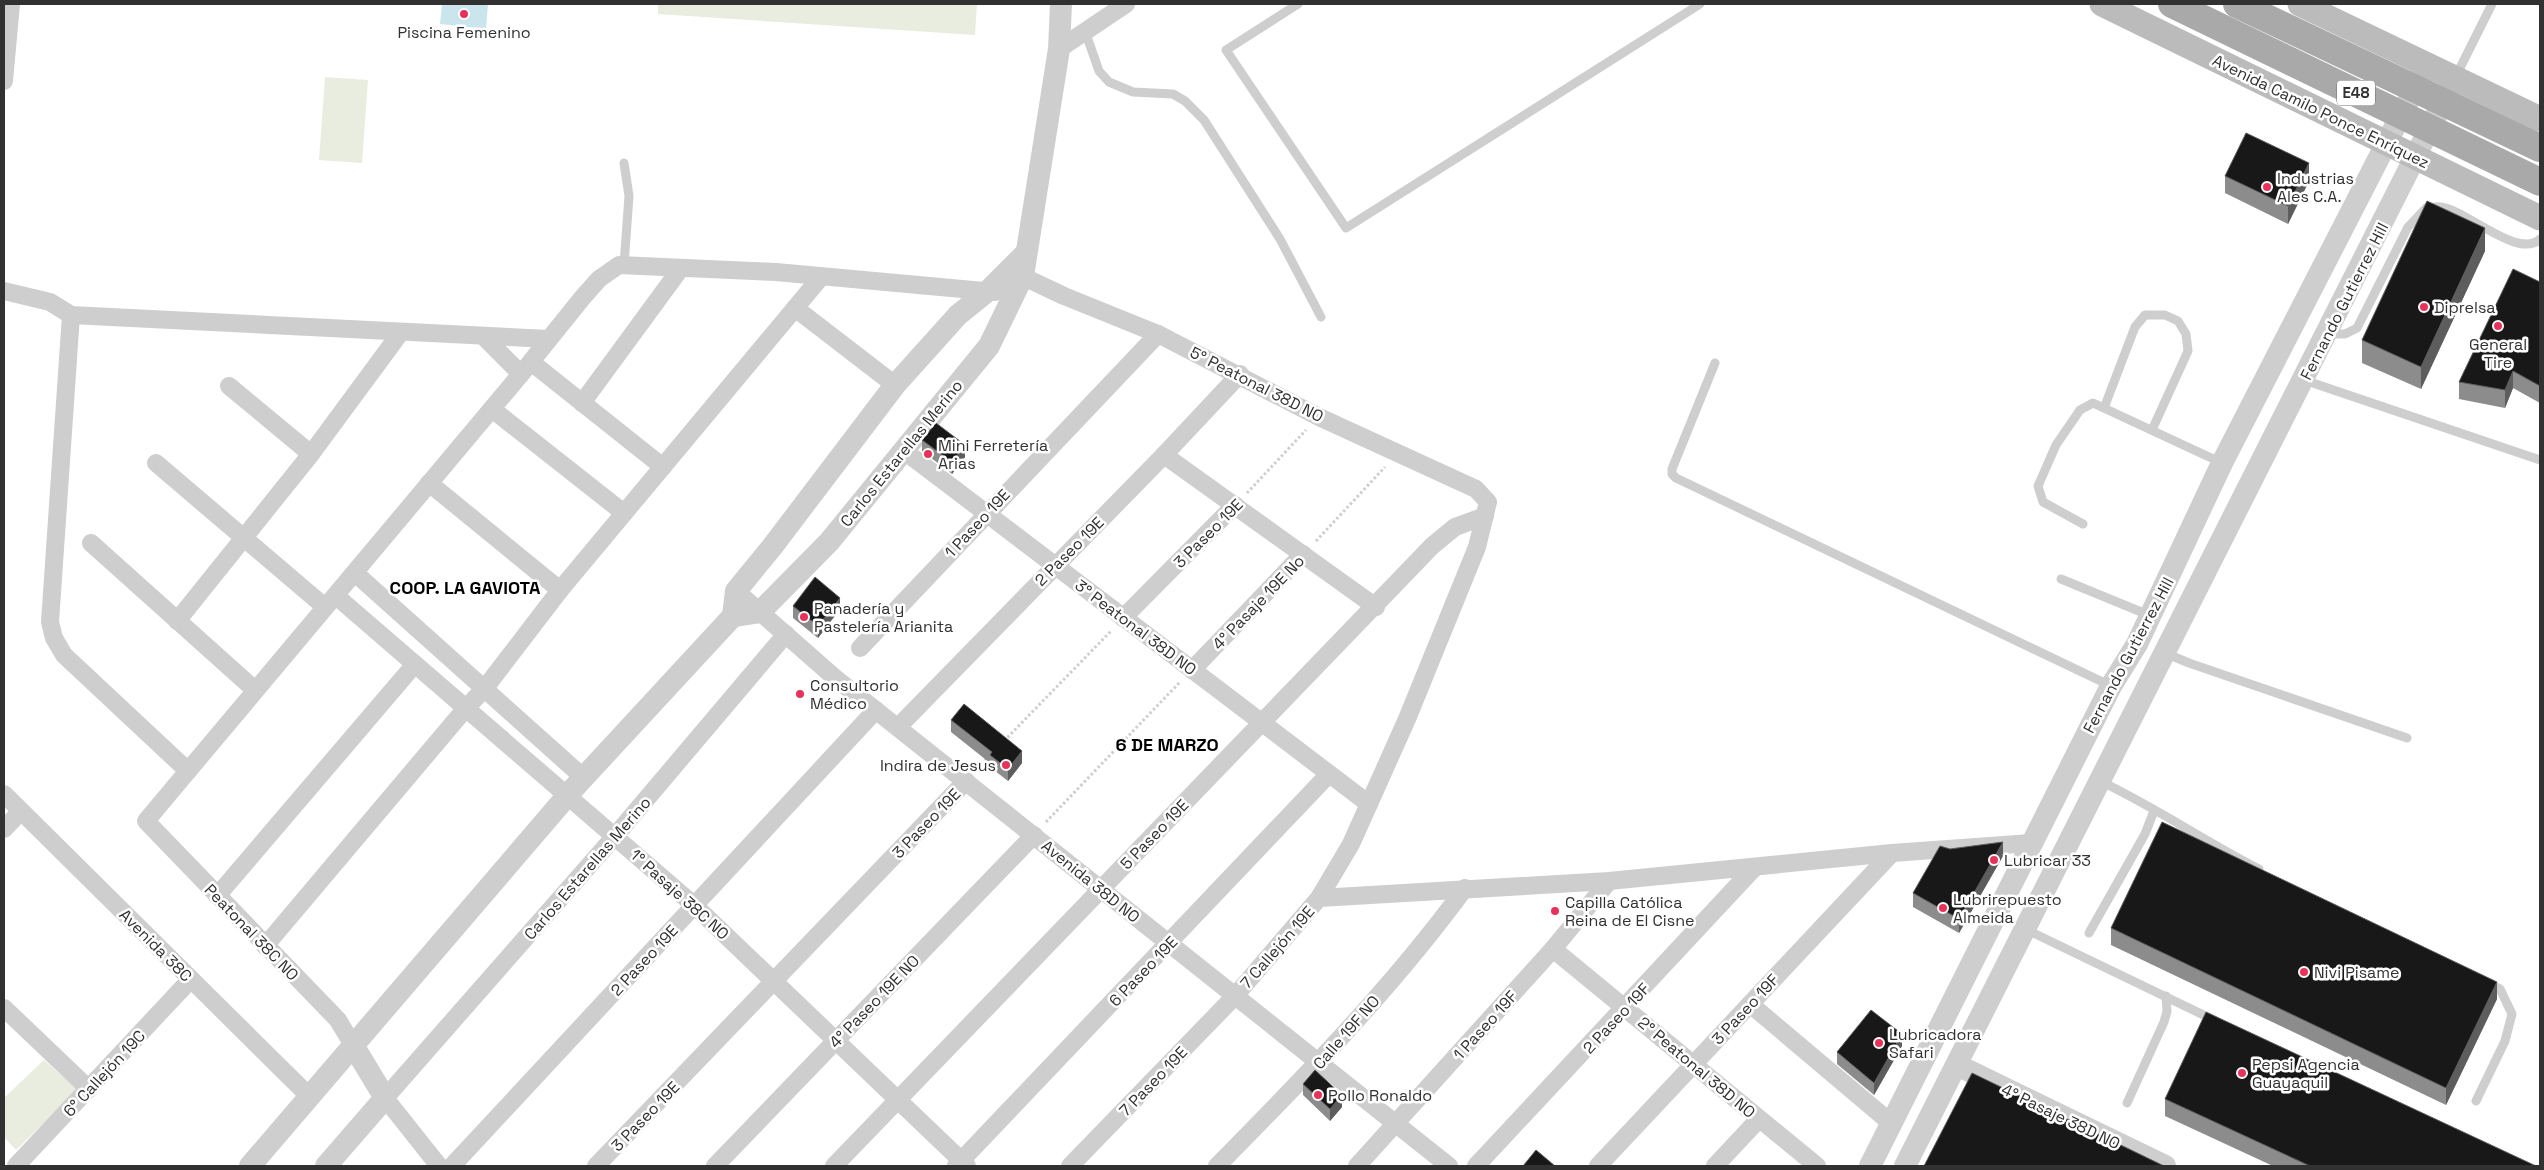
<svg xmlns="http://www.w3.org/2000/svg" width="2544" height="1170" font-family="'Space Grotesk',sans-serif">
<style>
.green{fill:#e9eddf}
.water{fill:#cbe5ed}
.lines{fill:none;stroke-linecap:round;stroke-linejoin:round}
.path{stroke:#cecece;stroke-width:3;stroke-dasharray:2.5 2.5;stroke-linecap:butt}
.service{stroke:#cecece;stroke-width:9}
.minor{stroke:#cecece;stroke-width:18}
.tertiary{stroke:#cecece;stroke-width:22}
.secondary{stroke:#bbb;stroke-width:25}
.primary{stroke:#a9a9a9;stroke-width:28}
.wall{fill:#8c8c8c}
.shaded-wall{fill:#5d5d5d}
.building{fill:#181818;stroke:#5d5d5d}
.poi-dot{fill:#e7335c;stroke:#fff;stroke-width:2}
.labels{text-anchor:middle;stroke-width:5;stroke-linejoin:round;paint-order:stroke}
.shield{fill:#fff;stroke:#6f6f6f;stroke-width:1}
.shield-label{font-size:15px;font-weight:bold;fill:#313131}
.poi-label{font-size:16px;fill:#313131;stroke:#fff;text-anchor:start}
.street-label{font-size:16px;fill:#313131;stroke:#fff}
.neighbourhood-label{font-size:18px;font-weight:bold;fill:#000;stroke:#fff}
</style>
<rect width="100%" height="100%" fill="#fff"/>
<g class="green">
<path d="M658 4H977L975 35 658 14Z"/>
<path d="M325 77 368 80 362 163 319 160Z"/>
<path d="M44 1060 78 1090 16 1150 4 1137V1098Z"/>
</g>
<path class="water" d="M442 4H488L486 29 440 24Z"/>
<g class="lines">
<g class="path">
<path d="M1247 493 1306 430"/>
<path d="M1316 541 1385 467"/>
<path d="M1004 741 1111 631"/>
<path d="M978 768 989 756"/>
<path d="M1046 822 1180 682"/>
</g>
<g class="service">
<path d="M1298 4 1226 50 1346 228 1700 4"/>
<path d="M1085 31 1099 71 1109 82 1133 92 1173 94 1185 101 1204 120 1280 239 1321 317"/>
<path d="M2455 78 2492 4"/>
<path d="M624 163 629 196 624 265"/>
<path d="M2328 334H2345L2357 328 2408 227 2426 208C2431 208 2437 206 2441 207 2466 210 2519 260 2540 239"/>
<path d="M1715 363 1672 469V474L1676 478 2111 686"/>
<path d="M2304 380 2540 460"/>
<path d="M2104 408 2135 327 2145 315H2165L2178 321 2186 334 2188 351 2152 430"/>
<path d="M2083 524 2043 502 2038 486 2056 445 2080 410 2093 403 2222 463"/>
<path d="M2061 579 2151 616"/>
<path d="M2165 653 2189 663 2407 738"/>
<path d="M2100 781C2155 807 2206 842 2259 869"/>
<path d="M2025 929 2214 1020"/>
<path d="M2089 933 2145 834 2154 811"/>
<path d="M2476 1101 2505 1041 2512 1014 2500 989 2488 983"/>
<path d="M2127 1103 2164 1022 2167 1011 2166 996"/>
</g>
<g class="minor">
<path d="M1059 49 1126 4"/>
<path d="M4 81 11 4"/>
<path d="M1013 272 1064 296 1158 334 1319 417 1476 489 1488 502 1477 547 1407 719 1351 844 1319 898 1235 996 1070 1166"/>
<path d="M4 291 50 302 71 315 549 339"/>
<path d="M795 308 895 385"/>
<path d="M71 315 50 622 54 638 64 655 188 771"/>
<path d="M483 336 521 374"/>
<path d="M531 362 663 467"/>
<path d="M229 386 311 454"/>
<path d="M582 403 681 268"/>
<path d="M492 409 624 513"/>
<path d="M903 450 1369 804"/>
<path d="M1164 455 1376 607"/>
<path d="M156 463 325 607"/>
<path d="M429 483 560 590"/>
<path d="M91 543 255 690"/>
<path d="M355 573 584 778"/>
<path d="M736 591 834 677 1449 1166"/>
<path d="M336 596 695 906 967 1166"/>
<path d="M1123 618 1235 505"/>
<path d="M177 621 311 454 401 332"/>
<path d="M860 648 1158 334"/>
<path d="M1192 670 1303 554"/>
<path d="M898 727 1164 455 1240 374"/>
<path d="M4 794 309 1096"/>
<path d="M4 829 21 811"/>
<path d="M217 896 415 664"/>
<path d="M1319 898 1609 881 1892 853 2031 843"/>
<path d="M265 946 466 708 485 688 560 590 821 277"/>
<path d="M1553 949 1817 1166"/>
<path d="M1750 1004 1891 1123"/>
<path d="M4 1008 89 1089"/>
<path d="M353 1045 338 1020 146 821 521 374 583 297 599 279 619 265 776 272 995 292"/>
<path d="M16 1166 191 979"/>
<path d="M439 1166 385 1098 615 836 786 634"/>
<path d="M452 1166 876 710"/>
<path d="M596 1166 966 781"/>
<path d="M715 1166 1034 835"/>
<path d="M834 1166 1432 546 1455 527 1485 516"/>
<path d="M956 1166 1329 774"/>
<path d="M1217 1166C1304 1078 1391 989 1465 888"/>
<path d="M1357 1166 1553 949 1609 881"/>
<path d="M1476 1166 1754 868"/>
<path d="M1598 1166 1892 853"/>
<path d="M1715 1166 1759 1119"/>
</g>
<g class="tertiary">
<path d="M733 616 760 612 829 542 989 346 1023 276 1059 49 1061 4"/>
<path d="M1959 1066 2165 1166"/>
<path d="M250 1166 573 789 733 616 736 591 772 547 895 385 958 315 989 290 1026 253"/>
<path d="M326 1166 385 1098 353 1045"/>
<path d="M1870 1166 2111 686 2137 644 2222 463 2422 74"/>
<path d="M1905 1166 2450 88"/>
</g>
<g class="secondary">
<path d="M2102 4 2540 218"/>
<path d="M2300 4 2540 119"/>
</g>
<g class="primary">
<path d="M2172 4 2540 182"/>
<path d="M2237 4 2540 148"/>
</g>
</g>
<g class="wall">
<path d="M2225 176 2309 181 2288 224 2225 193Z"/>
<path d="M2485 251 2421 389 2362 363V340Z"/>
<path d="M2540 282V403L2513 388 2505 408 2459 399V382Z"/>
<path d="M922 440 965 457 952 474 922 451Z"/>
<path d="M793 606 840 609 818 638 793 618Z"/>
<path d="M951 720 1022 763 1008 781 990 767V763L951 732Z"/>
<path d="M1950 849 2003 856 1959 933 1913 907V893Z"/>
<path d="M2111 928 2497 999 2446 1105 2111 945Z"/>
<path d="M1902 1046 1874 1095 1837 1064V1052Z"/>
<path d="M1303 1084 1342 1107 1330 1121 1303 1095Z"/>
<path d="M2165 1099 2536 1166H2273L2165 1116Z"/>
</g>
<g class="shaded-wall">
<path d="M2309 163V181L2288 224V206Z"/>
<path d="M2485 228V251L2421 389V367Z"/>
<path d="M2513 371V388L2505 408V390Z"/>
<path d="M965 445V457L952 474V462Z"/>
<path d="M840 598V609L818 638V626Z"/>
<path d="M1022 751V763L1008 781V769Z"/>
<path d="M2003 842V856L1959 933V919Z"/>
<path d="M2497 982V999L2446 1105V1088Z"/>
<path d="M1902 1034V1046L1874 1095V1083Z"/>
<path d="M1342 1095V1107L1330 1121V1109Z"/>
</g>
<g class="building">
<path d="M2246 133 2309 163 2288 206 2225 176Z"/>
<path d="M2427 201 2485 228 2421 367 2362 340Z"/>
<path d="M2513 269 2540 282V386L2513 371 2505 390 2459 382Z"/>
<path d="M936 423 965 445 952 462 922 440Z"/>
<path d="M815 577 840 598 818 626 793 606Z"/>
<path d="M964 704 1022 751 1008 769 990 755 992 752 951 720Z"/>
<path d="M2162 822 2497 982 2446 1088 2111 928Z"/>
<path d="M2003 842 1959 919 1913 893 1940 846 1950 849Z"/>
<path d="M1871 1010 1902 1034 1874 1083 1837 1052Z"/>
<path d="M2206 1012 2536 1166H2310L2165 1099Z"/>
<path d="M1315 1070 1342 1095 1330 1109 1303 1084Z"/>
<path d="M1972 1073 2164 1166H1924Z"/>
<path d="M1536 1150 1555 1166H1523Z"/>
</g>
<g class="poi-dot">
<circle cx="464" cy="14" r="5"/>
<circle cx="2267" cy="187" r="5"/>
<circle cx="2424" cy="307" r="5"/>
<circle cx="2498" cy="326" r="5"/>
<circle cx="928" cy="454" r="5"/>
<circle cx="804" cy="617" r="5"/>
<circle cx="800" cy="694" r="5"/>
<circle cx="1006" cy="765" r="5"/>
<circle cx="1994" cy="860" r="5"/>
<circle cx="1943" cy="908" r="5"/>
<circle cx="1555" cy="911" r="5"/>
<circle cx="2304" cy="972" r="5"/>
<circle cx="1879" cy="1043" r="5"/>
<circle cx="2242" cy="1073" r="5"/>
<circle cx="1318" cy="1095" r="5"/>
</g>
<g class="labels">
<rect class="shield" x="2337" y="80.5" width="38" height="25" rx="4"/>
<g class="shield-label">
<text x="2356" y="98">E48</text>
</g>
<g class="poi-label">
<text x="464" y="38" text-anchor="middle">Piscina Femenino</text>
<text x="2277" y="184">Industrias<tspan x="2277" dy="18">Ales C.A.</tspan></text>
<text x="2434" y="313">Diprelsa</text>
<text x="2498" y="350" text-anchor="middle">General<tspan x="2498" dy="18">Tire</tspan></text>
<text x="938" y="451">Mini Ferretería<tspan x="938" dy="18">Arias</tspan></text>
<text x="814" y="614">Panadería y<tspan x="814" dy="18">Pastelería Arianita</tspan></text>
<text x="810" y="691">Consultorio<tspan x="810" dy="18">Médico</tspan></text>
<text x="996" y="771" text-anchor="end">Indira de Jesus</text>
<text x="2004" y="866">Lubricar 33</text>
<text x="1953" y="905">Lubrirepuesto<tspan x="1953" dy="18">Almeida</tspan></text>
<text x="1565" y="908">Capilla Católica<tspan x="1565" dy="18">Reina de El Cisne</tspan></text>
<text x="2314" y="978">Nivi Pisame</text>
<text x="1889" y="1040">Lubricadora<tspan x="1889" dy="18">Safari</tspan></text>
<text x="2252" y="1070">Pepsi Agencia<tspan x="2252" dy="18">Guayaquil</tspan></text>
<text x="1328" y="1101">Pollo Ronaldo</text>
</g>
<g class="street-label">
<text transform="translate(2321 111) rotate(26)" y="6">Avenida Camilo Ponce Enríquez</text>
<text transform="translate(2344 301) rotate(-63)" y="6">Fernando Gutierrez Hill</text>
<text transform="translate(1257 384) rotate(27)" y="6">5° Peatonal 38D NO</text>
<text transform="translate(901 453) rotate(-51)" y="6">Carlos Estarellas Merino</text>
<text transform="translate(977 523) rotate(-47)" y="6">1 Paseo 19E</text>
<text transform="translate(1208 533) rotate(-45)" y="6">3 Paseo 19E</text>
<text transform="translate(1069 551) rotate(-45)" y="6">2 Paseo 19E</text>
<text transform="translate(1258 602) rotate(-46)" y="6">4° Pasaje 19E No</text>
<text transform="translate(1136 627) rotate(37)" y="6">3° Peatonal 38D NO</text>
<text transform="translate(2128 655) rotate(-62)" y="6">Fernando Gutierrez Hill</text>
<text transform="translate(926 823) rotate(-46)" y="6">3 Paseo 19E</text>
<text transform="translate(1154 834) rotate(-46)" y="6">5 Paseo 19E</text>
<text transform="translate(587 868) rotate(-49)" y="6">Carlos Estarellas Merino</text>
<text transform="translate(1091 881) rotate(39)" y="6">Avenida 38D NO</text>
<text transform="translate(680 894) rotate(42)" y="6">1° Pasaje 38C NO</text>
<text transform="translate(252 932) rotate(46)" y="6">Peatonal 38C NO</text>
<text transform="translate(156 945) rotate(45)" y="6">Avenida 38C</text>
<text transform="translate(1277 947) rotate(-49)" y="6">7 Callejón 19E</text>
<text transform="translate(644 960) rotate(-47)" y="6">2 Paseo 19E</text>
<text transform="translate(1143 971) rotate(-46)" y="6">6 Paseo 19E</text>
<text transform="translate(874 1001) rotate(-46)" y="6">4° Paseo 19E NO</text>
<text transform="translate(1745 1009) rotate(-47)" y="6">3 Paseo 19F</text>
<text transform="translate(1616 1018) rotate(-47)" y="6">2 Paseo 19F</text>
<text transform="translate(1485 1025) rotate(-48)" y="6">1 Paseo 19F</text>
<text transform="translate(1346 1032) rotate(-49)" y="6">Calle 19F NO</text>
<text transform="translate(1697 1067) rotate(40)" y="6">2° Peatonal 38D NO</text>
<text transform="translate(104 1073) rotate(-47)" y="6">6° Callejón 19C</text>
<text transform="translate(1153 1081) rotate(-46)" y="6">7 Paseo 19E</text>
<text transform="translate(645 1116) rotate(-46)" y="6">3 Paseo 19E</text>
<text transform="translate(2061 1116) rotate(26)" y="6">4° Pasaje 38D NO</text>
</g>
<g class="neighbourhood-label">
<text x="465" y="594">COOP. LA GAVIOTA</text>
<text x="1167" y="751">6 DE MARZO</text>
</g>
</g>
<rect width="2544" height="1170" fill="none" stroke="#313131" stroke-width="10"/>
</svg>
